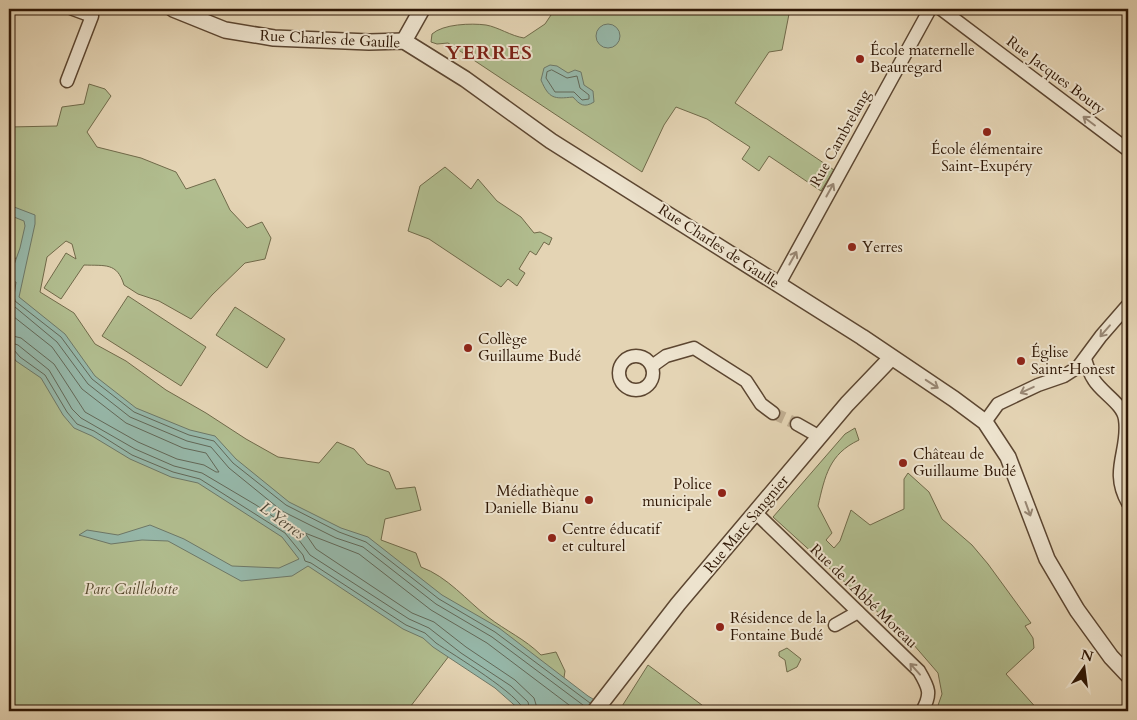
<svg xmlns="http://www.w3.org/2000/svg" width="1137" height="720" font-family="Cardo,serif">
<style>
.green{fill:#b1bd8f;stroke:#706a4a}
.water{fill:#96b8aa;stroke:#6d7868}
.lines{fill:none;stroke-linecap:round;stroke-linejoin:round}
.shore{stroke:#626858;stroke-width:1}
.minor-tunnel{stroke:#c0ae91;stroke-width:12;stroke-dasharray:12 6;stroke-linecap:butt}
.minor-casing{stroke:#5c4631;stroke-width:15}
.tertiary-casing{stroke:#5c4631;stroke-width:18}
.minor{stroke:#ede3ce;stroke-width:12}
.tertiary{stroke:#ede3ce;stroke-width:15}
.oneway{stroke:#988774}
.poi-dot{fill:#8f2418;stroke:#ede3ce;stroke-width:2}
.labels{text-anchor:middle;stroke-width:4;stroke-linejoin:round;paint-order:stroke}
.street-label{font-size:15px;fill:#2f1705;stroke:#ede3ce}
.poi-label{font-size:15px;fill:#2f1705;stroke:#ede3ce;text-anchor:start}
.park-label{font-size:15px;font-style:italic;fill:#56492e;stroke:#ede3ce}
.water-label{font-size:16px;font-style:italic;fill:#4e4737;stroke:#ede3ce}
.district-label{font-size:20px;font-weight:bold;letter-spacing:1px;fill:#7a1f14;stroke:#ede3ce}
</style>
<rect width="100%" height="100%" fill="#e4d4b4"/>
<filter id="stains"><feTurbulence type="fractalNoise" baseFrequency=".004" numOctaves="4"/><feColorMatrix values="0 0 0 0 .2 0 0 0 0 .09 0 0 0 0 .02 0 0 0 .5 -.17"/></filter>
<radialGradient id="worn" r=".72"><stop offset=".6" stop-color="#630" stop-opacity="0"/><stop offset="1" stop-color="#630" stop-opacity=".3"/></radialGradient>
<g class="green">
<path d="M555 9H790L782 50 769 52 735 103 834 170 821 191 769 156 759 171 742 159 750 147 707 119 676 107 664 125 642 172 448 43 437 44 431 42 432 34C443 24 471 23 486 25 498 27 511 36 524 38L545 24Z"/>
<path d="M89 84 105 89 111 96 87 132 97 147 141 158 176 172 186 189 215 179 230 210 247 228 262 222 271 238 265 259 245 263 212 295 191 319 159 301 138 294 124 285C117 262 105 266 84 265L61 299 44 288 66 253 76 259 72 244 66 241 47 257 40 292 74 313 95 344 126 361 166 390 206 413 246 439 278 457 319 463 337 442 354 449 367 464 389 472 396 489 415 487 421 510 385 519 381 540 416 553 421 567C448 577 466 600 488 617 506 631 525 639 541 655L556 652 565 671 563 684 144 428 9 301V277L14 278 16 259 9 250V127L57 126 62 107 84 104Z"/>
<path d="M445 167 471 189 478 179 497 201 521 217 534 233 540 232 552 238 549 245 544 242 536 255 530 251 519 269 525 273 517 286 508 279 501 287 429 239 408 231 420 186Z"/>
<path d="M128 296 206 347 181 386 102 336Z"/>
<path d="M235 307 285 339 267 368 216 335Z"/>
<path d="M9 347 192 477 281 533 449 656 407 711H9Z"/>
<path d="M855 428 859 440C829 454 825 476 818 506L832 533 826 540 834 548 840 541 851 510 870 525 904 509V479L908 473 929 492 942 519 972 545 988 564 1031 623 1025 626 1033 638 1034 648 1006 674 1039 711H936L942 694 938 673 913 644 773 517 845 434Z"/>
<path d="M787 648 801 659 797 667 787 672 785 660 779 656V652Z"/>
<path d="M648 665 710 711H619Z"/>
</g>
<g class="water">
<circle cx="608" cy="36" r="12"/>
<path d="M550 65 557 66 568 73 575 70 581 72 584 85 593 91 594 102C584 108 580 105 573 97 554 99 549 99 541 80L544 68Z"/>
<path d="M9 205 35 215V224L19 297 65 334 95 376 136 408 190 430 215 436 236 459 289 502 341 528 368 537 442 595 499 628 588 696 613 711H521L495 688 433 647 423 638 403 629 308 566 292 576 241 581 168 541 142 540 111 544 79 535 87 530 118 535 150 525 184 539 232 566 279 568 299 559 282 537 198 483 171 477 130 459 92 436 74 428 63 415 41 378 16 361 9 351V279L20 248 25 226 24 221 9 215Z"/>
</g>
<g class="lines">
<g class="shore">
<path d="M552 70 567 78 577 76 580 88 589 95V99L582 100 574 92H555L546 78 547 72Z"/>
<path d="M9 281 16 282 14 296 15 301 61 337 92 379 134 412 189 435 214 441 233 463 286 505 339 532 366 542 439 599 495 632 590 703"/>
<path d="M9 302 57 342 88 384 130 417 187 441 211 447 229 468 282 511 336 538 363 547 436 604 492 637 587 708"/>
<path d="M9 313 52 347 82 389 126 423 183 448 206 453 219 472H216L204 465 177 459 138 442 85 412 54 364 21 338 9 335"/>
<path d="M9 342 18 345 49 370 72 409 81 418 135 449 174 466 202 473 256 505 290 528 310 555 409 619 429 628 461 653 511 686 528 702 530 711"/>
<path d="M9 348 14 350 20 357 45 375 67 412 77 424 94 431 132 455 173 472 200 479 285 533 303 555 305 561 311 563 406 625 425 633 436 643C452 654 522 696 524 711"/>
<path d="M538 711 534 698 515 680 466 647 434 622 412 613 316 549 305 533 359 554 431 610 487 643 577 711"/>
</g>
<path class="minor-tunnel" d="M773 413 797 424"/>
<g class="minor-casing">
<g id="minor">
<path d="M941 9 1128 150"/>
<path d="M67 81 92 16 73 9"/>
<path d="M779 284 930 9"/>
<circle cx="636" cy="373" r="17"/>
<path d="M1085 359C1087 366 1090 374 1094 380 1102 393 1123 404 1125 419 1130 450 1109 470 1128 503"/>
<path d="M652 366 666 356 694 348 746 381 761 404 773 413"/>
<path d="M985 422 998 404 1038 385 1064 376 1078 367 1101 336 1128 305"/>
<path d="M797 424 820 437"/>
<path d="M755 512 919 671C929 688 932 694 922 711"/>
<path d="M835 625 858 612"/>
</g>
</g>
<g class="tertiary-casing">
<g id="tertiary">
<path d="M173 9 225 30 274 38 369 42 404 41 465 79 551 141 862 337 954 399 985 422 1008 457 1047 559 1077 610 1111 657 1128 675"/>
<path d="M404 41 422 9"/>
<path d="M595 711 678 604 847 404 891 358"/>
</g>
</g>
<use href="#minor" class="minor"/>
<use href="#tertiary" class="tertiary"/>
</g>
<defs><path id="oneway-shaft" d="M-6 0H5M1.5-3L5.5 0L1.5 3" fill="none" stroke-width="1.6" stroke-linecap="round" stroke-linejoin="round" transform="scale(1.25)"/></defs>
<g class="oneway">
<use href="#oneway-shaft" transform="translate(1089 121) rotate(-143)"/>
<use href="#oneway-shaft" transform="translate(830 190) rotate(-61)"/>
<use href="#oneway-shaft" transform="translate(793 258) rotate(-61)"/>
<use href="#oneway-shaft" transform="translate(1105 331) rotate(131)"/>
<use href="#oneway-shaft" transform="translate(932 384) rotate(33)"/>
<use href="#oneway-shaft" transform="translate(1027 390) rotate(155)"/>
<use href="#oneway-shaft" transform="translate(1028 509) rotate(70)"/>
<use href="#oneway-shaft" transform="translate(915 669) rotate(-132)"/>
</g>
<g class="poi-dot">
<circle cx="860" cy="59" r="5"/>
<circle cx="987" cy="132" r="5"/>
<circle cx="852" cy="247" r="5"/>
<circle cx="468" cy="348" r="5"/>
<circle cx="1021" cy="361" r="5"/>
<circle cx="903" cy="463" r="5"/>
<circle cx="722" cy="493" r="5"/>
<circle cx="589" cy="500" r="5"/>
<circle cx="552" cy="538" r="5"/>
<circle cx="720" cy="627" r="5"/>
</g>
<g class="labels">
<g class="street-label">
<text transform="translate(330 39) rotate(3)" y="5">Rue Charles de Gaulle</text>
<text transform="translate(1056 75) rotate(37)" y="5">Rue Jacques Bouty</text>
<text transform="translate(840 138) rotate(-61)" y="5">Rue Cambrelang</text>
<text transform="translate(719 246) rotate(33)" y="5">Rue Charles de Gaulle</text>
<text transform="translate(746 524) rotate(-50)" y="5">Rue Marc Sangnier</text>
<text transform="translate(864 596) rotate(44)" y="5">Rue de l'Abbé Moreau</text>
</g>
<g class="poi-label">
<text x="870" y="55">École maternelle<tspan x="870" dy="17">Beauregard</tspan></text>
<text x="987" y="154" text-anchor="middle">École élémentaire<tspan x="987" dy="17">Saint-Exupéry</tspan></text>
<text x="862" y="252">Yerres</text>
<text x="478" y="344">Collège<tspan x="478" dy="17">Guillaume Budé</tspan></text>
<text x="1031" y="357">Église<tspan x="1031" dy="17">Saint-Honest</tspan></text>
<text x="913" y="459">Château de<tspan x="913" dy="17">Guillaume Budé</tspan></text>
<text x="712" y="489" text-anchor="end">Police<tspan x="712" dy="17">municipale</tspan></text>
<text x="579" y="496" text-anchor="end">Médiathèque<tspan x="579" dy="17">Danielle Bianu</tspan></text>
<text x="562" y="534">Centre éducatif<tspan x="562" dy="17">et culturel</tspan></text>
<text x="730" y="623">Résidence de la<tspan x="730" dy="17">Fontaine Budé</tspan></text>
</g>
<g class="park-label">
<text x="131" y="594">Parc Caillebotte</text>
</g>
<g class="water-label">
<text transform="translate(283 520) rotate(36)" y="6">L'Yerres</text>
</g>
<g class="district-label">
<text x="489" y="59">YERRES</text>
</g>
</g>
<rect width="1137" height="720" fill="none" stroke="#e4d4b4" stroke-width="30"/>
<rect x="10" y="10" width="1117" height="700" fill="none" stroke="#2f1705" stroke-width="2.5"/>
<rect x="15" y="15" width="1107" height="690" fill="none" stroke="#2f1705"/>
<g transform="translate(1084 668) rotate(14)" stroke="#ede3ce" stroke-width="4" paint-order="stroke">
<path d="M0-4L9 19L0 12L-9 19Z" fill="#2f1705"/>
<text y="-8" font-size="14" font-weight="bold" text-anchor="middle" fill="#2f1705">N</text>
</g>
<rect width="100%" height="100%" filter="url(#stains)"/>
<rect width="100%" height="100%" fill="url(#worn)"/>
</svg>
